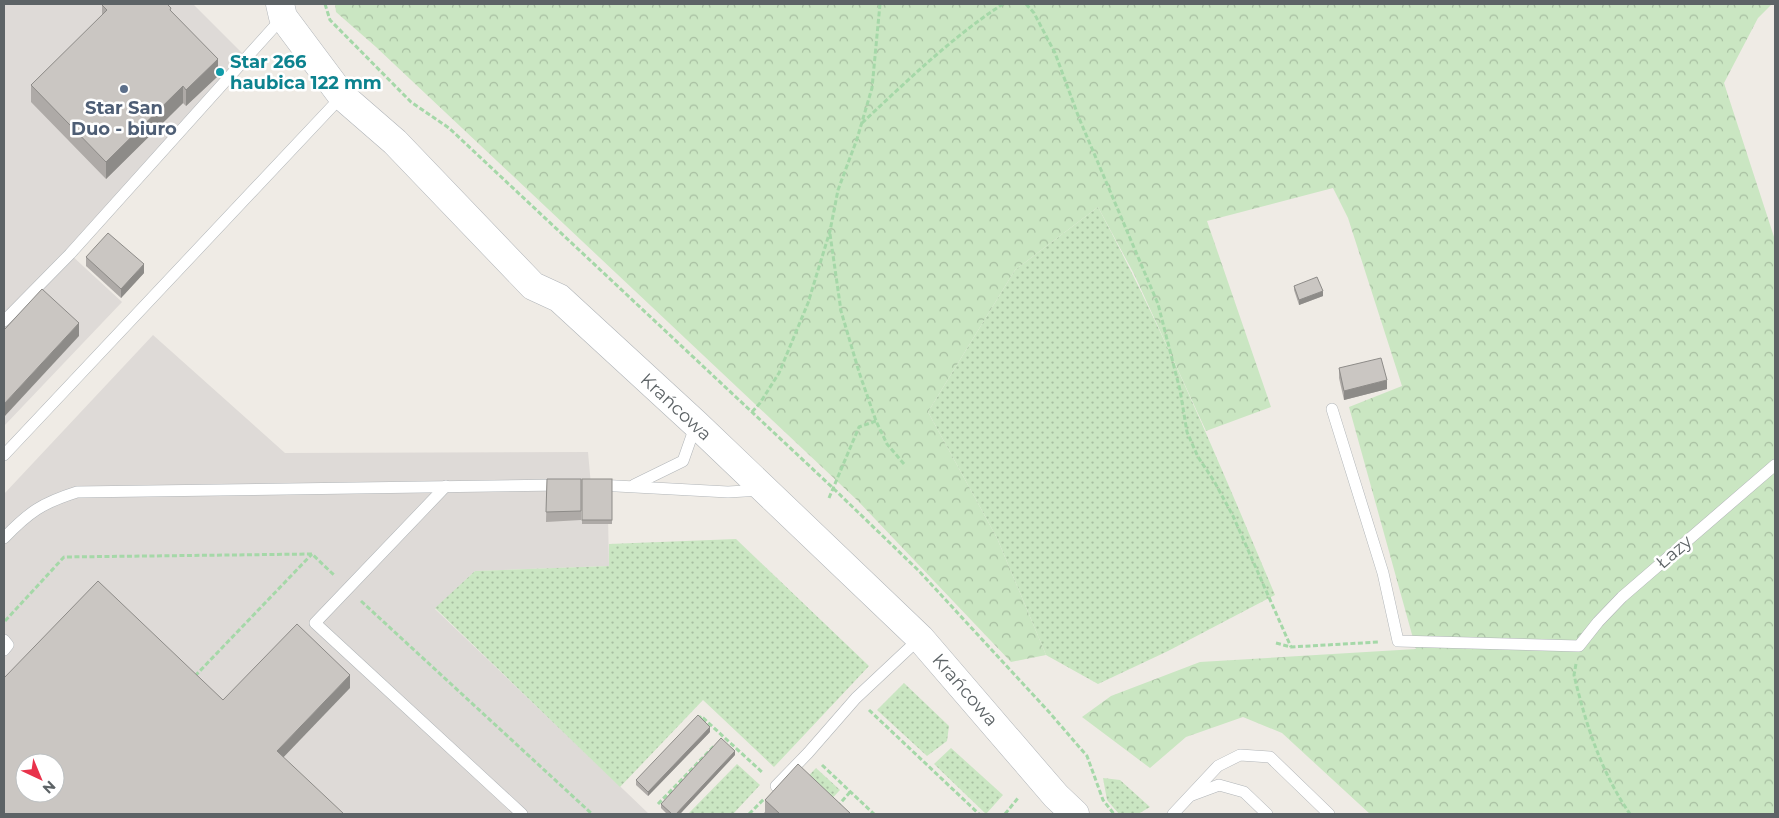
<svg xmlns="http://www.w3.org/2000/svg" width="1779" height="818" font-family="Montserrat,sans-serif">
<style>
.industrial{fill:#dedad7;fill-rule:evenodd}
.grass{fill:url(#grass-dots)}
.forest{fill:url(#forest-crowns)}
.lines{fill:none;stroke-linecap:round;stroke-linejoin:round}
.lane-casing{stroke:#b1b5b8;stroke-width:12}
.secondary-casing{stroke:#b0b4b8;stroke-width:29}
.path{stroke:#a5d8a8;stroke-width:3;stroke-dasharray:5 2.5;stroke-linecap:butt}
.lane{stroke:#fff;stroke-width:11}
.secondary{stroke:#fff;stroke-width:28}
.wall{fill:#aeaaa7}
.shaded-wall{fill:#8d8b88}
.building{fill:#cac6c2;stroke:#8d8b88;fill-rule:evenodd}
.culture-dot{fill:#0f9aa8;stroke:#fff;stroke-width:2}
.service-dot{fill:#5c6f8a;stroke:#fff;stroke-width:2}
.labels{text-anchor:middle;stroke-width:5;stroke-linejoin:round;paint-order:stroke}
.culture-label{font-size:18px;font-weight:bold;fill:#0d838f;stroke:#fff;text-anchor:start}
.service-label{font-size:18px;font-weight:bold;fill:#4e5e75;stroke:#fff}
.street-label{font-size:18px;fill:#5d6366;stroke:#fff}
</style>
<defs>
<pattern id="grass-dots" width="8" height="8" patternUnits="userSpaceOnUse" patternTransform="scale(1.25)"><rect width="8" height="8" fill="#cae6c2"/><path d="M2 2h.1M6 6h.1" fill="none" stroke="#a7bea1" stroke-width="1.8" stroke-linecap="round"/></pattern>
<pattern id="forest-crowns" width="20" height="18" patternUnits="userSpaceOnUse" patternTransform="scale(1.25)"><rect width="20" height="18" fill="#cae6c2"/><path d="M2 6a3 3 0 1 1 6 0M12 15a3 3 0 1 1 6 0" fill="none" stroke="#a7bea1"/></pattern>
</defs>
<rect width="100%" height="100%" fill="#efebe5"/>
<g class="industrial">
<path d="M4 4H193L243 54 70 254 122 302 4 426Z"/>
<path d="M153 335 285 453 588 452 591 485 608 517 609 566 475 571 435 609 649 814H4V494ZM25 763H55V793H25Z"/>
</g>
<g class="grass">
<path d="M1098 207C1165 333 1220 464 1275 595L1168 651 1098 684 1046 655 997 538 928 412 1015 270Z"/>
<path d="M736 539 869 666 774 767 703 700 620 787 435 608 475 571 609 566V544Z"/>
<path d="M904 683 949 726 947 741 927 756 877 710Z"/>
<path d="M951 748 1003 795 986 814 934 764Z"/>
<path d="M737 764 760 785 733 814H688Z"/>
<path d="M816 768 840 790 825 806 801 784Z"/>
<path d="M1103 778 1120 780 1150 807 1138 814H1119L1107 800Z"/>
</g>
<path class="forest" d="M335 4H1772L1758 18 1724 83 1775 240V814H1370L1282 733 1243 717 1186 737 1150 768 1082 717 1111 696 1200 662 1416 649 1349 407 1402 386 1348 218 1333 188 1207 221 1271 407 1206 431 1134 274 1098 207 1015 270 928 412 997 538 1046 655 1011 662 857 500 376 47 336 12Z"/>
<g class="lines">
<g class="lane-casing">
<g id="lane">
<path d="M4 321 70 254 283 17"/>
<path d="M1332 409 1383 573 1398 641 1579 646 1598 622 1622 597 1775 465"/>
<path d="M4 455 342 96"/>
<path d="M598 485 728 492 762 490"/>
<path d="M634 485 683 461 696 424"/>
<path d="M446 486 315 623 522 814"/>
<path d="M4 538C29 512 42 503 77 492L562 485"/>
<path d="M4 640 8 645 4 650"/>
<path d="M776 786 808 753 856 698 920 638"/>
<path d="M1192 795 1219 785 1244 792 1267 814"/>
<path d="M1173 814 1218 766 1240 755 1270 757 1329 814"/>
</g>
</g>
<g class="secondary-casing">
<path id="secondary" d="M280 4 283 17 342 96 395 142 533 286 559 298 696 424 920 638 1056 796 1075 814"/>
</g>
<g class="path">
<path d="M325 4 330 20 411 102 449 128 834 489 919 571 1049 712 1087 756 1103 800 1114 814"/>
<path d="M1026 4 1034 13 1055 53 1079 118 1158 304 1180 390 1187 432 1198 457 1214 481 1233 516 1291 647"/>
<path d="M862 123C907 81 952 37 1003 4"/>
<path d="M830 234 841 311 859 372 876 421 887 444 904 464"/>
<path d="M752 412 760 403 779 373 808 303 830 231 838 190 857 139 872 88 880 4"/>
<path d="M829 498 859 427 876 421"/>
<path d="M361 601 592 814"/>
<path d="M5 621 64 557 312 554 335 576"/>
<path d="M1276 643 1291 647 1379 642"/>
<path d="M1576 664 1574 675C1586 725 1601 772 1630 814"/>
<path d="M195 676 312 554"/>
<path d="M869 710 979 814"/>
<path d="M698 720 701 716 763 773"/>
<path d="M822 765 874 814"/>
<path d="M658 804 715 745"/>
<path d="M837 807 850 792"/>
<path d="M749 814 764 799"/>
<path d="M1005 814 1018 798"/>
</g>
<use href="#lane" class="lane"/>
<use href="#secondary" class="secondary"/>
</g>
<g class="wall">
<path d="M102 5 171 12 218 76 186 106 183 103 106 179 31 102V85L102 16Z"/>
<path d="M86 257 144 273 121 298 86 266Z"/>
<path d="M1294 286 1323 296 1299 305 1294 290Z"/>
<path d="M1339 368 1387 389 1344 400 1339 378Z"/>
<path d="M547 479H581V520L546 522Z"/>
<rect x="582" y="479" width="30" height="45"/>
<path d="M710 732 648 796 636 785V780Z"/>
<path d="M735 755 680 814H667L661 808V804Z"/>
<path d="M765 800 851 814H763L765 812Z"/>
</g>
<g class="shaded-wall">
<path d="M218 59V76L186 106V90Z"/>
<path d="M183 86V103L106 179V162Z"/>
<path d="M144 264V273L121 298V289Z"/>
<path d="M1323 291V296L1299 305V300Z"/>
<path d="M79 323V336L4 417V404Z"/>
<path d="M1387 380V389L1344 400V391Z"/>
<path d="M350 675V688L277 764V751Z"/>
<path d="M710 727V732L648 796V792Z"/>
<path d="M735 751V755L680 814H676Z"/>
</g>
<g class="building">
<path d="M103 4H167L171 8 170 10 218 59 186 90 183 86 106 162 31 85 107 10 102 5Z"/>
<path d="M108 233 144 264 121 289 86 257Z"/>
<path d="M1317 277 1323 291 1299 300 1294 286Z"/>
<path d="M42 289 79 323 4 404V330Z"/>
<path d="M1381 358 1387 380 1344 391 1339 368Z"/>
<path d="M547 479H581V511L546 512Z"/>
<rect x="582" y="479" width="30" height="41"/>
<path d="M98 581 223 700 297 624 350 675 277 751 344 814H4V678ZM25 763H55V793H25Z"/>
<path d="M698 715 710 727 648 792 636 780Z"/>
<path d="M721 738 735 751 676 814H672L661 804Z"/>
<path d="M798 764 851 814H780L765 800Z"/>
</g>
<circle class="culture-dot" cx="220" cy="72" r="5"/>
<circle class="service-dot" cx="124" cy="89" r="5"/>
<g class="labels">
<g class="culture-label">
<text x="230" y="68">Star 266<tspan x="230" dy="21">haubica 122 mm</tspan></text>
</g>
<g class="service-label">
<text x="124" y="114">Star San<tspan x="124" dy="21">Duo - biuro</tspan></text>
</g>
<g class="street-label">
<text transform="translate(676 407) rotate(43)" y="6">Krańcowa</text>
<text transform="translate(1674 552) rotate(-41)" y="6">Łazy</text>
<text transform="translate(965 690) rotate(49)" y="6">Krańcowa</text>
</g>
</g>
<rect width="1779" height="818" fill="none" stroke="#5d6366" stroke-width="10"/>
<g transform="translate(40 778) rotate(136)"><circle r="24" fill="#ffffff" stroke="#bec1c2"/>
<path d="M0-4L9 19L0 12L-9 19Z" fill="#e8324b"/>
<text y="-8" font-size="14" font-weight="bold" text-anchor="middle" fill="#5d6366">N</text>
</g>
</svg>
